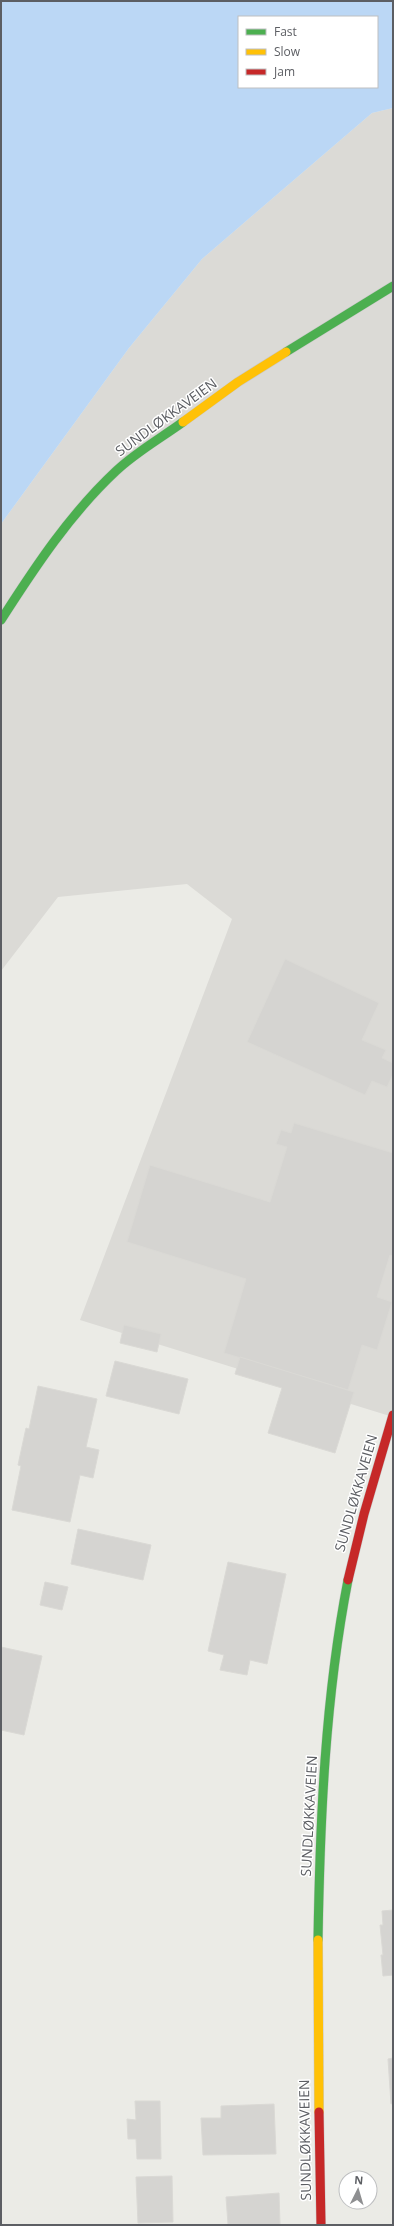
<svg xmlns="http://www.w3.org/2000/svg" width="394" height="2226" font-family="'Open Sans',sans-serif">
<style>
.industrial{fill:#dbdad6}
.water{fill:#bbd7f5;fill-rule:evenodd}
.building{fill:#d5d4d1;stroke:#dad9d5}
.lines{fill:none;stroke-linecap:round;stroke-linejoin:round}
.fast-casing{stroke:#c8c8c8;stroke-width:10}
.slow-casing{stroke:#c8c8c8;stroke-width:10}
.jam-casing{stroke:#c8c8c8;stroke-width:10}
.fast{stroke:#4caf50;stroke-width:9}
.slow{stroke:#ffc107;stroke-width:9}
.jam{stroke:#c62828;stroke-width:9}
.labels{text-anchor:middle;stroke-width:3;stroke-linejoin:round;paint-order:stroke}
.street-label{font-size:14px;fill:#5c5e63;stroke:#fff}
</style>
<rect width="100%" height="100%" fill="#ebebe6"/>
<path class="industrial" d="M393 108V1417L80 1320 232 919 187 884 58 897 1 971V524L129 348 202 259 372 113Z"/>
<path class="water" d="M1 1H393V108L372 113 202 259 129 348 1 524ZM239 17H377V87H239Z"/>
<g class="building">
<path d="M285 959 379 1003 362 1040 386 1050 382 1058 393 1063V1074L387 1087 372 1081 365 1095 247 1042Z"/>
<path d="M294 1123 393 1153V1256L390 1255 377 1297 392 1302 377 1350 362 1345 348 1390 224 1353 246 1279 127 1242 150 1165 270 1202 287 1147 276 1144 281 1130 291 1133Z"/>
<path d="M124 1325 161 1334 157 1352 120 1343Z"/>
<path d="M240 1357 354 1392 335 1453 268 1433 282 1388 235 1374Z"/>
<path d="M115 1361 188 1379 179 1414 106 1396Z"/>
<path d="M38 1386 97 1399 86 1447 99 1450 93 1478 80 1475 70 1522 12 1510 21 1466 18 1465 26 1428 29 1429Z"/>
<path d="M78 1529 151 1545 143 1580 71 1564Z"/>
<path d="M228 1562 286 1574 267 1664 250 1660 247 1675 220 1670 224 1655 208 1651Z"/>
<path d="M45 1582 68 1587 62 1610 40 1605Z"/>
<path d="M1 1647 42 1656 24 1735 1 1730Z"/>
<path d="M393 1910V1975L383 1976 381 1955H383L380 1925H383L382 1911Z"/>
<path d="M393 2058V2103L391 2104 388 2059Z"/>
<path d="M135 2101H160L161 2159H137L136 2139H128L127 2119 136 2120Z"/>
<path d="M274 2104 276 2154 203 2155 201 2118H221V2106Z"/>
<path d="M172 2176 173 2222 138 2223 136 2177Z"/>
<path d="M279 2193 280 2225 228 2224 226 2197Z"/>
</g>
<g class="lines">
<g class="fast-casing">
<g id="fast">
<path d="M286 352 393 286"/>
<path d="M1 620C35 567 70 514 116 471 136 452 161 438 183 422"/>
<path d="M318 1940C320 1820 325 1698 348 1580"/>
</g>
</g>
<g class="slow-casing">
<g id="slow">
<path d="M183 422 238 382 286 352"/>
<path d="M318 1940 319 2112"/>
</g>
</g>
<g class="jam-casing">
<g id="jam">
<path d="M348 1580 364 1514 393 1415"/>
<path d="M319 2112 321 2225"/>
</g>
</g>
<use href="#fast" class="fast"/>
<use href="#slow" class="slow"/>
<use href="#jam" class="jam"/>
</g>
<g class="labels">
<g class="street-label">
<text transform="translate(166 417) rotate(-36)" y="5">SUNDLØKKAVEIEN</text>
<text transform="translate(356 1493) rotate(-74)" y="5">SUNDLØKKAVEIEN</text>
<text transform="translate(309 1816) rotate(-87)" y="5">SUNDLØKKAVEIEN</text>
<text transform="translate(305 2140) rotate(-91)" y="5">SUNDLØKKAVEIEN</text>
</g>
</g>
<rect width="394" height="2226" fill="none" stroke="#5c5e63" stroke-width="4"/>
<rect x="238" y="16" width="140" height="72" fill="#ffffff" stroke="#bebfc1"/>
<rect x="246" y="29" width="20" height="6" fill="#4caf50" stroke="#bebfc1"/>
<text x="274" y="36" font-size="12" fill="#5c5e63">Fast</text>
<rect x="246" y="49" width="20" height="6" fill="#ffc107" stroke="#bebfc1"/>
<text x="274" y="56" font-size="12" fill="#5c5e63">Slow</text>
<rect x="246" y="69" width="20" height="6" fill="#c62828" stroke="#bebfc1"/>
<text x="274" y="76" font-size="12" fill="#5c5e63">Jam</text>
<g transform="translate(358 2190) rotate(5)"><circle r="19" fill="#ffffff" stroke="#bebfc1"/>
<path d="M0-3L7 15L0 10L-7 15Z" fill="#8e8f91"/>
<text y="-6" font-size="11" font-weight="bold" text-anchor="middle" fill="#5c5e63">N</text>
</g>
</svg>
